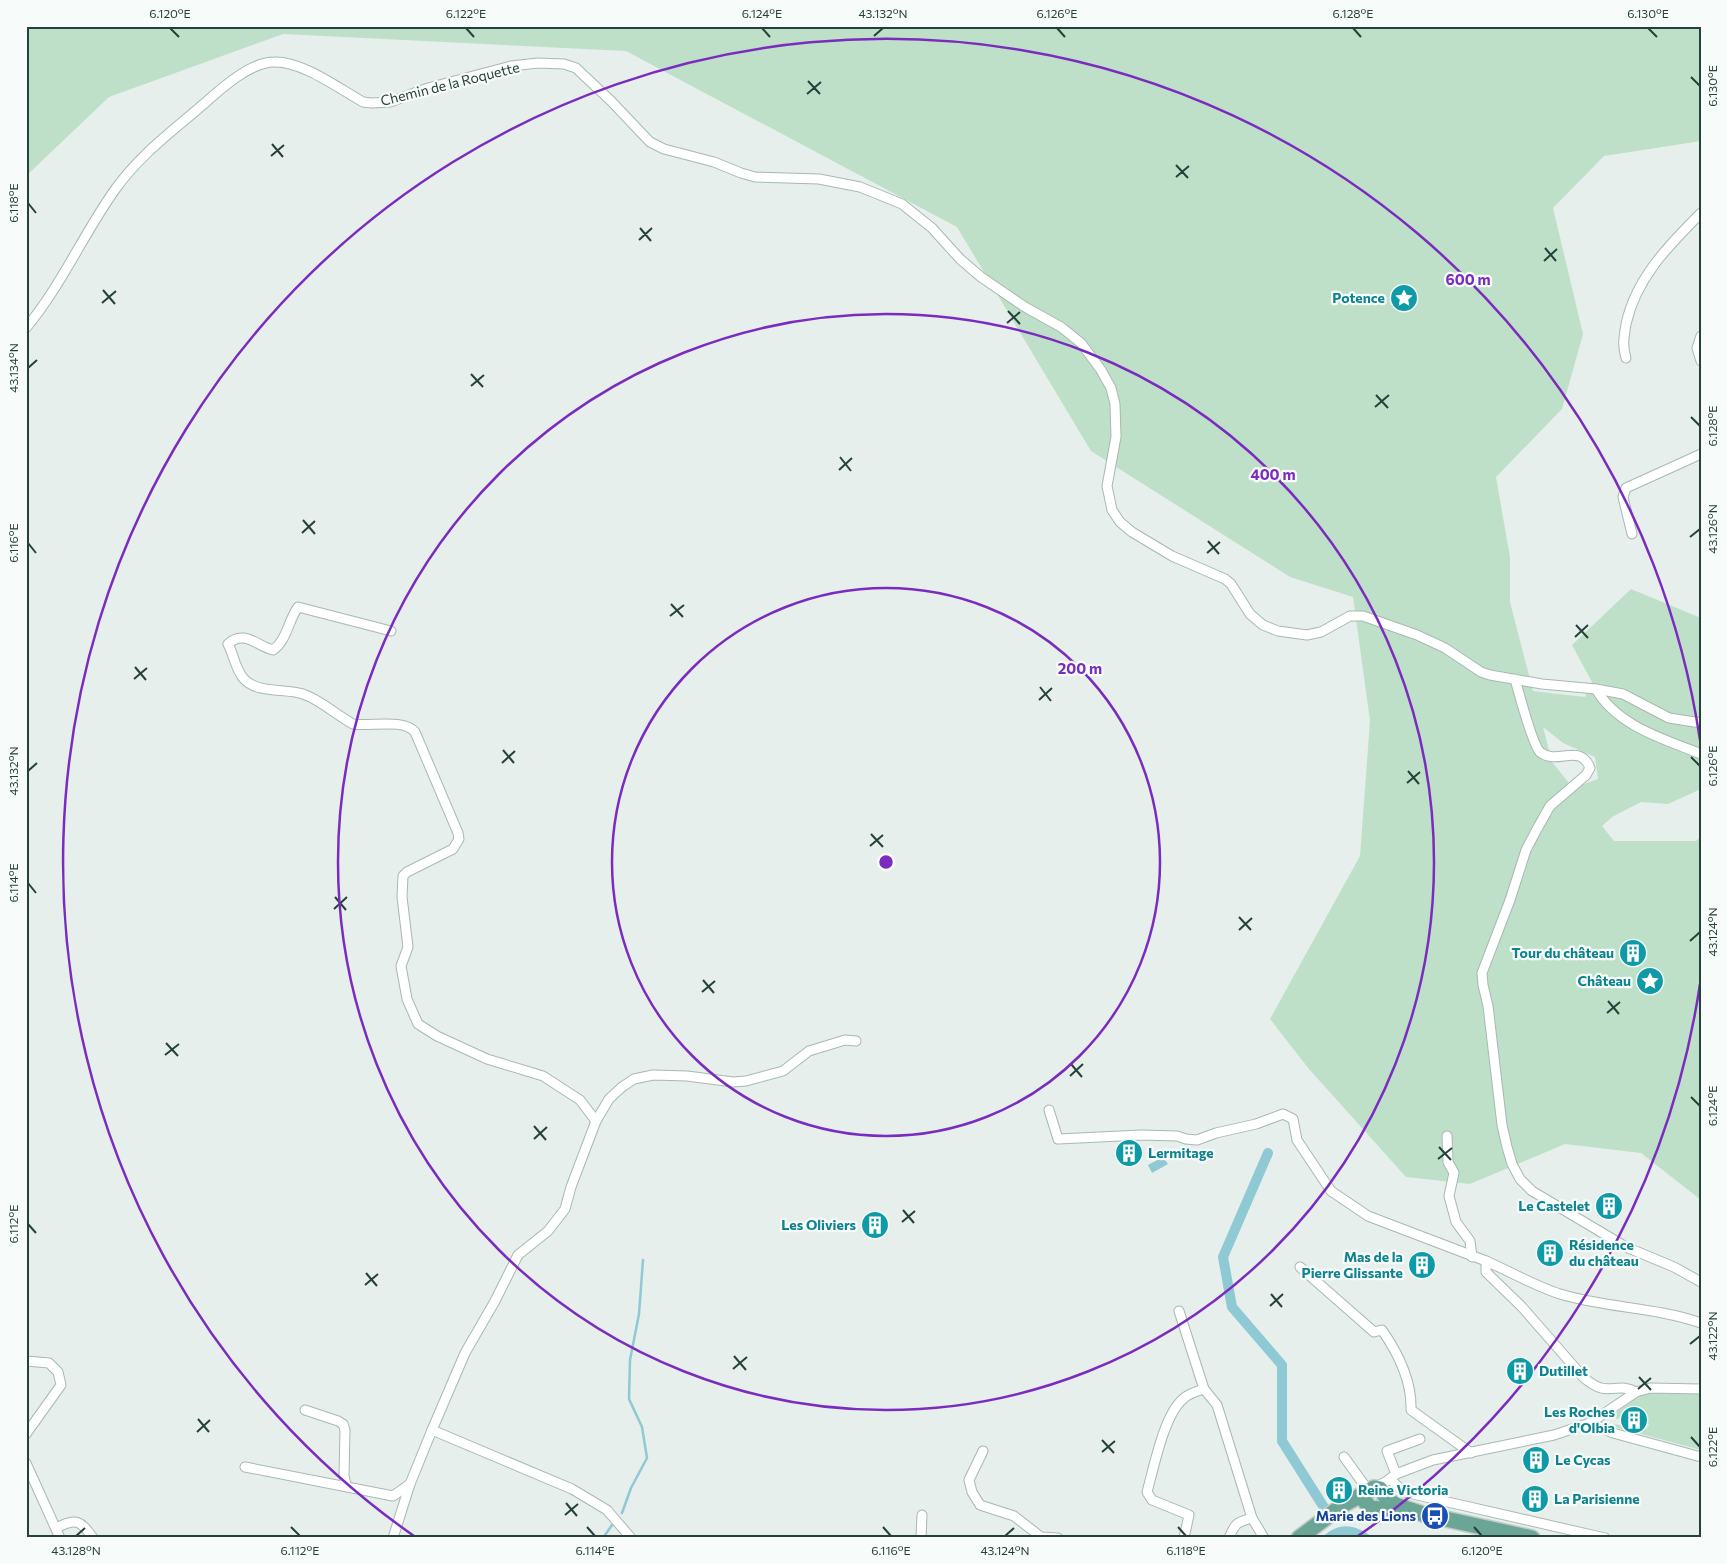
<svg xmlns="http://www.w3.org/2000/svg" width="1727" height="1564" font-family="Commissioner,sans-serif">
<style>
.green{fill:#bfe0c8;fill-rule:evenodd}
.water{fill:#8ec9d4}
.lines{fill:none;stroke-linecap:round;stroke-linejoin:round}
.stream{stroke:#8ec9d4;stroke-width:2.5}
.canal{stroke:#8ec9d4;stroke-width:10}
.street-casing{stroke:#a8b8b2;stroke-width:11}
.primary-casing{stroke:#c2cac8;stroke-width:18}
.street{stroke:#fff;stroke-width:9}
.primary{stroke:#6aa596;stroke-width:15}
.ticks{fill:none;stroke:#24423a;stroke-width:2}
.ring{fill:none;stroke:#7b2cbf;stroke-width:2.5}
.labels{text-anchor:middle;stroke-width:4.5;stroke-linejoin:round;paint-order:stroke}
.street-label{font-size:14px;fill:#24423a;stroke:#f7fbf9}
.culture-label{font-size:14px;font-weight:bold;fill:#0d838f;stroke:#f7fbf9;text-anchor:end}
.transit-label{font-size:14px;font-weight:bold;fill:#164399;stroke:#f7fbf9;text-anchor:end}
.centre{fill:#7b2cbf;stroke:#f7fbf9;stroke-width:2.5}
.ring-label{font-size:15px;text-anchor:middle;font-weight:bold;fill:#7b2cbf;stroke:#f7fbf9;stroke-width:4.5;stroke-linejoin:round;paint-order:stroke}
.neatline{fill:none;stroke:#24423a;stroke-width:2}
.ticks-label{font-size:12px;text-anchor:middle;fill:#24423a}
</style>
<rect width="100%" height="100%" fill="#e6efeb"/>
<g class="green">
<path d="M26 26H1701V141L1604 156 1553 208 1583 334 1562 409 1496 477 1510 557V602L1533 691 1585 697 1592 682 1572 645 1631 589 1701 618V789L1668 804 1641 802 1612 817 1602 826 1614 841H1696L1701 836V1200L1641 1153 1565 1144 1470 1184 1406 1177 1309 1069 1270 1019 1360 856 1370 721 1353 597 1290 577 1091 451 957 227 626 51 283 34 109 97 26 176ZM1543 727 1563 743 1595 757 1598 779 1573 788 1552 762Z"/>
<path d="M1648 1393 1701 1394V1450L1611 1426 1613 1424 1646 1429 1649 1425 1644 1413 1630 1411 1617 1419 1612 1416 1639 1395Z"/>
</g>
<path class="water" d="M1163 1157 1168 1164 1152 1173 1148 1165Z"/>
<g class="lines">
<g class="stream">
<path d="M622 1513 631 1488 647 1458 642 1427 629 1399 630 1360 639 1314 643 1260"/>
<path d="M603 1538 612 1525"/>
</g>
<g class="canal">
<path d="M1268 1153 1223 1257 1232 1307 1282 1365V1441L1325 1509"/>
<path d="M1329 1538C1341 1528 1353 1530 1365 1538"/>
</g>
<g class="street-casing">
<g id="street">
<path d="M26 328C61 286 83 235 114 191 139 155 174 130 206 102 223 87 251 62 274 62 302 61 338 88 363 102L372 103 390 102 428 88 511 66 538 63 564 64 576 68 611 101 650 142 664 149 714 162 741 173 755 177 819 179 860 187 902 204 932 228 960 259 981 277 1025 307 1061 327 1081 343 1101 370 1111 388 1115 404 1116 437 1107 486 1112 510 1120 522 1132 532 1172 556 1225 579 1231 584 1250 614 1257 620 1263 625 1278 631 1307 635 1321 632 1350 616H1363L1417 635 1445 648 1481 672 1490 675 1542 684 1596 689 1623 694 1669 718 1701 723"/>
<path d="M1701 336 1697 348 1701 361"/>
<path d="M1626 358C1622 345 1624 337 1626 324 1636 278 1669 245 1701 213"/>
<path d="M1632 534 1623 497 1626 488 1701 454"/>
<path d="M391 631 298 607C288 621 287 640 273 650 257 646 244 629 228 644 234 655 235 669 244 679 258 694 285 688 303 694 321 700 336 715 353 724 370 727 403 718 415 732L458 833 459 839 453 849 407 872 403 876 402 897 408 947 401 966 407 999 418 1024 437 1036 487 1059 543 1076 580 1100 596 1121"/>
<path d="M1515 679C1519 693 1532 744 1540 752 1557 766 1580 742 1590 768L1586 775 1550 806 1537 829 1526 850 1510 900 1482 973 1483 985 1488 1006 1502 1125 1507 1147 1512 1164 1520 1179 1532 1191 1626 1247 1674 1267 1701 1282"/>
<path d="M1596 689C1617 726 1664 739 1701 754"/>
<path d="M1049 1110 1058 1139 1141 1135 1177 1136 1186 1139 1197 1140 1216 1133 1256 1124 1283 1114 1293 1119 1297 1140 1331 1191 1368 1216 1486 1261V1272L1522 1307 1584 1378C1589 1382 1594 1386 1601 1388 1614 1391 1622 1384 1636 1392"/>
<path d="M1447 1136 1448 1162 1454 1173 1449 1196 1456 1222 1470 1241 1472 1257"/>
<path d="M1486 1261C1509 1271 1537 1287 1560 1294 1606 1308 1655 1307 1701 1323"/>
<path d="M1300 1267 1374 1332 1382 1330C1398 1353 1412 1382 1411 1410L1471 1453"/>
<path d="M1179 1311 1204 1389 1217 1405 1252 1518 1264 1538"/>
<path d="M26 1361 49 1363 58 1372 61 1385 26 1434"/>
<path d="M305 1410 338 1421 343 1424 345 1430 344 1475 346 1486"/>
<path d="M1590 1423 1613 1433 1701 1457"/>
<path d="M983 1451 969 1480 972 1492 980 1505 1014 1516 1041 1537 1058 1538"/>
<path d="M1344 1457 1368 1490"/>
<path d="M26 1463 60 1538"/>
<path d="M245 1467 393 1496 410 1484"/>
<path d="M1396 1474 1387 1451 1420 1439"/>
<path d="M1390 1479 1404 1492 1605 1538"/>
<path d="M1375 1488 1387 1481 1396 1474 1433 1460 1554 1435 1590 1423 1636 1392 1650 1388 1701 1389"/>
<path d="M56 1528C77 1518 80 1520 93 1538"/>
<path d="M393 1538 410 1484 432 1430"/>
<path d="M631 1538 607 1510 572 1489 432 1430 465 1353 495 1301 518 1255 548 1231 565 1209 571 1187 596 1121 609 1099 622 1087 634 1079 653 1075 687 1076 733 1082 746 1081 783 1071 809 1051 845 1040 856 1041"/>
<path d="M921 1538 922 1515"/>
<path d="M1184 1538 1189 1515 1152 1500 1147 1492C1154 1467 1164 1415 1183 1399 1188 1394 1197 1391 1204 1389"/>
<path d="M1229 1538C1235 1523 1237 1522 1252 1518"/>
</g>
</g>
<g class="primary-casing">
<g id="primary">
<path d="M1366 1493 1364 1500 1370 1508 1401 1511"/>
<path d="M1299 1538 1343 1505 1374 1488 1380 1489 1389 1501 1398 1506 1423 1514 1532 1538"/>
</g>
</g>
<use href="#street" class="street"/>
<use href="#primary" class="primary"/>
</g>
<path class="ticks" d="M170 28 179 37M466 28 474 37M762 28 770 37M1057 28 1065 37M1353 28 1361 37M1648 28 1657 37M874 36 883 28M1691 77 1700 86M808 81 820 94M807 94 821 82M272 144 283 157M271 156 284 145M1176 165 1188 178M1176 177 1189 166M28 203 36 213M640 228 651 241M639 240 652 228M1545 248 1556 261M1544 261 1557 249M103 290 115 304M102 303 116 291M1008 311 1020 324M1007 323 1020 312M28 368 37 360M471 374 483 387M471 386 484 375M1376 395 1388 408M1375 407 1389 395M1691 417 1700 426M840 457 851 471M839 470 852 458M303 520 315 534M302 533 315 521M1690 537 1700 529M1208 541 1219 554M28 543 36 553M1207 553 1220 542M671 604 683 617M670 616 684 605M1576 625 1588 638M1575 637 1588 625M135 667 146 680M134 679 147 668M1040 687 1051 701M1039 700 1052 688M503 750 514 763M1691 757 1700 766M502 763 515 751M28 771 37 763M1408 771 1419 784M1407 783 1420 772M871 834 883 847M870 846 883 835M28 883 36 893M335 897 346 910M334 909 347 897M1239 917 1251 930M1239 930 1252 918M1690 941 1700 932M703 980 714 993M702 992 715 981M1608 1001 1619 1014M1607 1013 1620 1002M166 1043 178 1056M165 1055 179 1044M1071 1064 1082 1077M1070 1076 1083 1064M1691 1097 1700 1106M534 1126 546 1140M534 1139 547 1127M1439 1147 1451 1160M1438 1159 1452 1148M903 1210 914 1223M902 1222 915 1211M28 1224 36 1233M366 1273 377 1286M365 1285 378 1274M1271 1294 1282 1307M1270 1306 1283 1294M1690 1344 1700 1336M734 1356 746 1370M733 1369 747 1357M1639 1377 1651 1390M1638 1389 1651 1378M198 1419 209 1432M197 1432 210 1420M1691 1437 1700 1447M1102 1440 1114 1453M1102 1452 1115 1441M566 1503 577 1516M565 1515 578 1504M291 1527 300 1536M587 1527 595 1536M883 1527 891 1536M1178 1527 1186 1536M1474 1527 1482 1536M76 1536 85 1528M1005 1536 1014 1528"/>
<g class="ring">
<circle cx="886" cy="862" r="274"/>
<circle cx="886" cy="862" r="548"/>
<path d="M1700 984A823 823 0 0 1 1358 1536M414 1536A823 823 0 1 1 1700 740"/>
</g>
<defs>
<g id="sight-disc" transform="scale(1.4375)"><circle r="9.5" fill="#0f9aa8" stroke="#f7fbf9"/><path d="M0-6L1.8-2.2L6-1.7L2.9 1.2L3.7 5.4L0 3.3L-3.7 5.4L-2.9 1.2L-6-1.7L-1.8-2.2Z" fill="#fff"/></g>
<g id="building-disc" transform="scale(1.4375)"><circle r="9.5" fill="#0f9aa8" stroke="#f7fbf9"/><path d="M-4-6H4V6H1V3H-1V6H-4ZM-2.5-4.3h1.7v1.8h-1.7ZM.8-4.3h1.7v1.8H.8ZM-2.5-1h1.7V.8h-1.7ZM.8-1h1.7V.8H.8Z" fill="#fff"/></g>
<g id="bus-disc" transform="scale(1.4375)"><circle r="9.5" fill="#1a4fb4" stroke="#f7fbf9"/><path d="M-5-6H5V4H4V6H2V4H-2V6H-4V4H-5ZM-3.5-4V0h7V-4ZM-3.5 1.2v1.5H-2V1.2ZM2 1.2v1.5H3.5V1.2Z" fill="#fff"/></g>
</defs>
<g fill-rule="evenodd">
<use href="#sight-disc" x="1404" y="298"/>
<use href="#building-disc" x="1633" y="953"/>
<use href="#sight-disc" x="1650" y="981"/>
<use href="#building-disc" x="1129" y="1153"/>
<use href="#building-disc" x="1609" y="1206"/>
<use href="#building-disc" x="875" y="1225"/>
<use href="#building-disc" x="1550" y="1253"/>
<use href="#building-disc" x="1422" y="1265"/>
<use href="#building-disc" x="1520" y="1371"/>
<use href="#building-disc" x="1634" y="1420"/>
<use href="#building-disc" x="1536" y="1460"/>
<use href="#building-disc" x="1339" y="1490"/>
<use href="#building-disc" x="1535" y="1499"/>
<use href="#bus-disc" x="1435" y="1516"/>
</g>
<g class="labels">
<g class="street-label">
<text transform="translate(450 84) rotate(-14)" y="5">Chemin de la Roquette</text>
</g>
<g class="culture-label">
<text x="1385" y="303">Potence</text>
<text x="1614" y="958">Tour du château</text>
<text x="1631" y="986">Château</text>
<text x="1148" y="1158" text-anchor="start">Lermitage</text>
<text x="1590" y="1211">Le Castelet</text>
<text x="856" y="1230">Les Oliviers</text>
<text x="1569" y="1250" text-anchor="start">Résidence<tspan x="1569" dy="16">du château</tspan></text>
<text x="1403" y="1262">Mas de la<tspan x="1403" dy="16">Pierre Glissante</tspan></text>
<text x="1539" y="1376" text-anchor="start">Dutillet</text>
<text x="1615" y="1417">Les Roches<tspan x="1615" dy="16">d'Olbia</tspan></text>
<text x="1555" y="1465" text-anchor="start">Le Cycas</text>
<text x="1358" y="1495" text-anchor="start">Reine Victoria</text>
<text x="1554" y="1504" text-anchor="start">La Parisienne</text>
</g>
<g class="transit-label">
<text x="1416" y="1521">Marie des Lions</text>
</g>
</g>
<circle cx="886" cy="862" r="8" class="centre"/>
<g class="ring-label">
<text x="1468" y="285">600 m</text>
<text x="1273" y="480">400 m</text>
<text x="1080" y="674">200 m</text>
</g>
<rect width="1727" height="1564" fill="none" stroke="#f7fbf9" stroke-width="55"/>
<rect x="28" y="28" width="1672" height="1508" class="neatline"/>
<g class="ticks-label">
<text x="170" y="18">6.120°E</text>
<text x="466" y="18">6.122°E</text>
<text x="762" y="18">6.124°E</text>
<text x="883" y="18">43.132°N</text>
<text x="1057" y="18">6.126°E</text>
<text x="1353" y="18">6.128°E</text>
<text x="1648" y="18">6.130°E</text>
<text transform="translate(1713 86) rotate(-90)" y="4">6.130°E</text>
<text transform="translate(14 203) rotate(-90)" y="4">6.118°E</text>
<text transform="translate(14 368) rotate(-90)" y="4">43.134°N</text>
<text transform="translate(1713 426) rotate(-90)" y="4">6.128°E</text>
<text transform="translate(1713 529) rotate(-90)" y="4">43.126°N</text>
<text transform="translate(14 543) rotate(-90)" y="4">6.116°E</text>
<text transform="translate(1713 766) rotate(-90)" y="4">6.126°E</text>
<text transform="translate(14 771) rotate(-90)" y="4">43.132°N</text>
<text transform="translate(14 883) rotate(-90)" y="4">6.114°E</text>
<text transform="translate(1713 932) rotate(-90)" y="4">43.124°N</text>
<text transform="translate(1713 1106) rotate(-90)" y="4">6.124°E</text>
<text transform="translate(14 1224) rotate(-90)" y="4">6.112°E</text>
<text transform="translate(1713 1336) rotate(-90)" y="4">43.122°N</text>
<text transform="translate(1713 1447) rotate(-90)" y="4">6.122°E</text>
<text x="76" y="1555">43.128°N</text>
<text x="300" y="1555">6.112°E</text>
<text x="595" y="1555">6.114°E</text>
<text x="891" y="1555">6.116°E</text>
<text x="1005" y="1555">43.124°N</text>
<text x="1186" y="1555">6.118°E</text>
<text x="1482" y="1555">6.120°E</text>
</g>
</svg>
